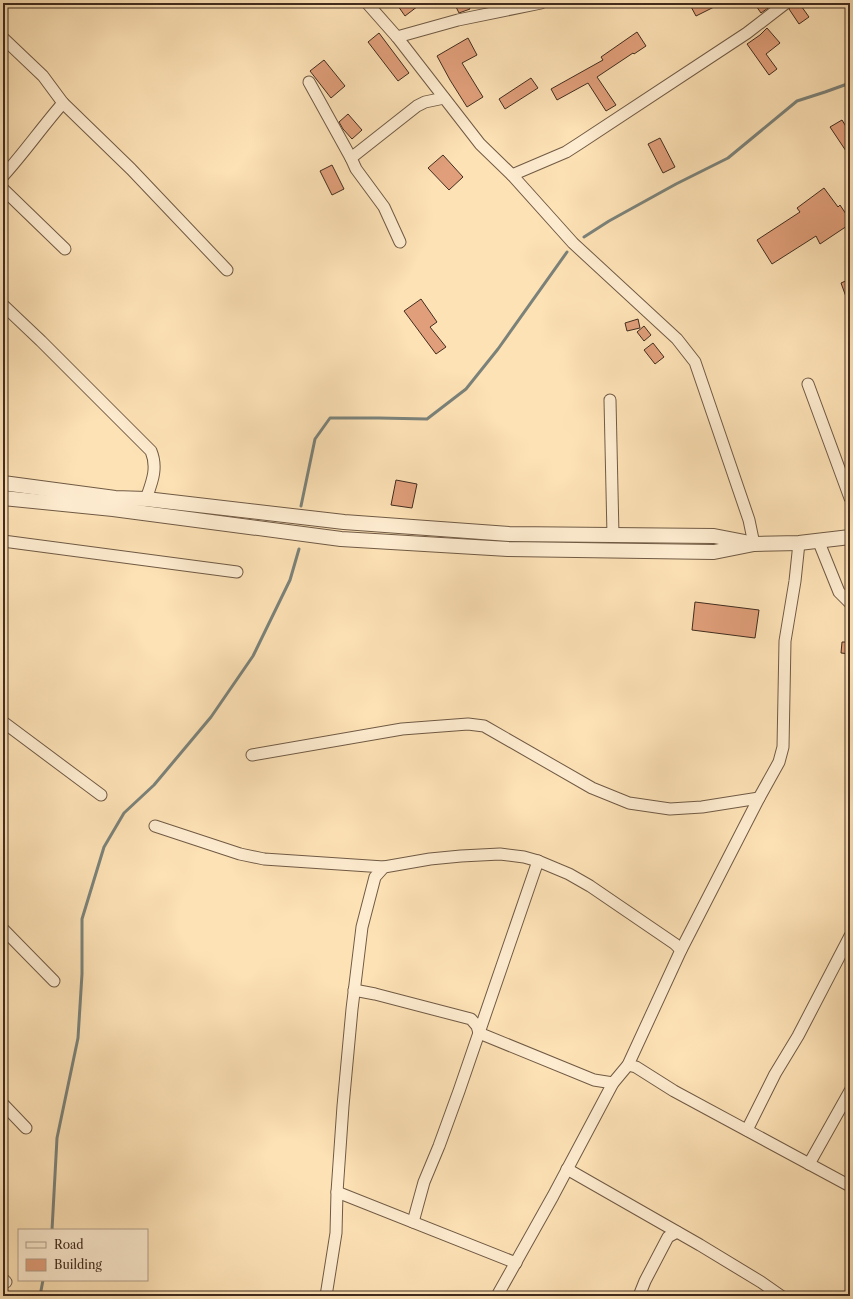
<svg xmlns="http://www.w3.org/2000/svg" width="853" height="1299" font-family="'Libre Caslon Text',serif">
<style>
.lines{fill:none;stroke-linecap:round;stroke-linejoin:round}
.stream{stroke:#7b827a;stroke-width:3}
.building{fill:#e09f7a;stroke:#412c1e}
.minor-casing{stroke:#705a44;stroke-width:13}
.tertiary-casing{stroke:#705a44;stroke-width:16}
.minor{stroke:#feecd0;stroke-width:11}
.tertiary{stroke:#feecd0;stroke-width:14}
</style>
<rect width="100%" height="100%" fill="#fde2b6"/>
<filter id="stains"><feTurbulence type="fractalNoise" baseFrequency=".005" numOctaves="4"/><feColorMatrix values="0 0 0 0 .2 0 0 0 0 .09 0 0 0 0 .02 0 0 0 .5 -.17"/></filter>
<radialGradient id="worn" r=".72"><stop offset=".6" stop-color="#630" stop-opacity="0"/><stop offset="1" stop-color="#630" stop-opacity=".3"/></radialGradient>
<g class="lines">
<g class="stream">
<path d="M584 237 609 221 676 184 728 158 797 101 825 92 850 83"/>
<path d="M301 506 315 439 330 418H379L427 419 466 389 498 349 567 252"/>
<path d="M52 1230 57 1138 78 1038 82 974V919L104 847 124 813 154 785 211 717 253 656 290 580 299 549"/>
<path d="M40 1296 43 1280"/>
</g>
</g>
<g class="building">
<path d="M402 3H422L405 16 398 6Z"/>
<path d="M454 3H467L470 9 459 13Z"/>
<path d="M689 3H722L696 16Z"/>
<path d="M754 3H775L761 13Z"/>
<path d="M793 3H799L809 17 799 24 789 9 792 6Z"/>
<path d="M767 28 780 43 766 54 777 69 769 75 747 44 760 35Z"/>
<path d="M637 32 646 46 634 54 633 53 597 77 616 105 606 111 588 83 557 100 551 89 603 60 601 57Z"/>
<path d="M379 33 409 73 398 81 368 42Z"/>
<path d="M468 38 477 55 462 63 483 97 467 107 450 80 437 56Z"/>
<path d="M324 60 345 86 331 98 310 71Z"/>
<path d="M531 78 538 88 505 109 499 99Z"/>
<path d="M348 114 362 130 352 139 343 129 339 122Z"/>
<path d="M842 120 850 133V157L830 127Z"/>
<path d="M660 138 675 167 663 173 648 144Z"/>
<path d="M443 155 463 177 449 190 428 168Z"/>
<path d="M332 165 344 189 332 195 320 171Z"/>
<path d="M824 188 838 207 840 205 850 220V224L820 244 816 236 772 264 757 240 800 212 797 208Z"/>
<path d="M850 279V305H849L841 283Z"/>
<path d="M421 299 437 322 430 327 446 347 436 354 404 311Z"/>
<path d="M638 319 640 328 627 331 625 323Z"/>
<path d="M644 326 651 335 644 341 637 332Z"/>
<path d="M653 343 664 357 655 364 644 350Z"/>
<path d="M396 480 417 484 412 508 391 505Z"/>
<path d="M695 602 759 610 755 638 692 630Z"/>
<path d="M842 642H850V654L841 653Z"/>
</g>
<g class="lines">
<g class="minor-casing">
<g id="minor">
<path d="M367 3 397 37 480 144 512 175 573 243 677 339 695 362 749 520 754 544"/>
<path d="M397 37 458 20 541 3"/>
<path d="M3 38 43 76 63 103 131 169 227 270"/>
<path d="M309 82 351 158"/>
<path d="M512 175 566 152 580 143 747 33 786 3"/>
<path d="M3 176C24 153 42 127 63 103"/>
<path d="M3 189 65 249"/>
<path d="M400 242 384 207 356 169 351 158 417 106 425 102 444 98"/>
<path d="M3 305 41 341 151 451C158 468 152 482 146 499"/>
<path d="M808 384 850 498"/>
<path d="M610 400 613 535"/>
<path d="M818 540 839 592 850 603"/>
<path d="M3 541 237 572"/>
<path d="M3 722 101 795"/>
<path d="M252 755 402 729 468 724 484 726 592 788 629 803 670 809 702 807 759 798"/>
<path d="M155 826 240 854 264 859 384 867"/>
<path d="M3 929 54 981"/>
<path d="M354 990 375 994 471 1019 477 1026 479 1033 594 1080 613 1083"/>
<path d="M628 1065 636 1067 674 1091 850 1186"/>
<path d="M3 1104 26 1128"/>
<path d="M747 1130 775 1074 798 1036 850 936"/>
<path d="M809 1164 850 1091"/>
<path d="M567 1169 700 1245 761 1282 781 1296"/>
<path d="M337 1192 516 1263"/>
<path d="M413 1222 424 1182 439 1146 459 1091 538 861"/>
<path d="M3 1279 6 1282"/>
<path d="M326 1296 336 1233 337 1192 343 1106 352 1009 362 927 375 877 384 867 430 859 461 856 500 854 524 857 538 861 569 874 590 886 675 944 681 950"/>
<path d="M497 1296 553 1196 613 1083 628 1065 681 950 759 798 779 762 783 747 785 641 795 581 799 543"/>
<path d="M639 1296 645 1281 668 1237 677 1232"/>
<path d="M849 1296 850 1295"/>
</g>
</g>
<g class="tertiary-casing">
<g id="tertiary">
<path d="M3 483 115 498 146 499 344 522 509 534 714 536 745 542"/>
<path d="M3 498 113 509 341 539 508 549 714 552 754 544 799 543 850 537"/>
</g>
</g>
<use href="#minor" class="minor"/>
<use href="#tertiary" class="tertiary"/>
</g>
<rect width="853" height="1299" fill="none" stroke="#fde2b6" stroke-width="16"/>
<rect x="4" y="4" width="845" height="1291" fill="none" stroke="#412c1e" stroke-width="2"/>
<rect x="8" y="8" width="837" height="1283" fill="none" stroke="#412c1e"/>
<rect x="18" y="1229" width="130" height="52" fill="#feecd0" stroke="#b29f89"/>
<rect x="26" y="1242" width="20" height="6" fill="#feecd0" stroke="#b29f89"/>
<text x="54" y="1249" font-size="12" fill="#412c1e">Road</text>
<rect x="26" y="1259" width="20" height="12" fill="#e09f7a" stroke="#b29f89"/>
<text x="54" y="1269" font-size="12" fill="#412c1e">Building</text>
<rect width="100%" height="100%" filter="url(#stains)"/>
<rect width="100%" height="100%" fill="url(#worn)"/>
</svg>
